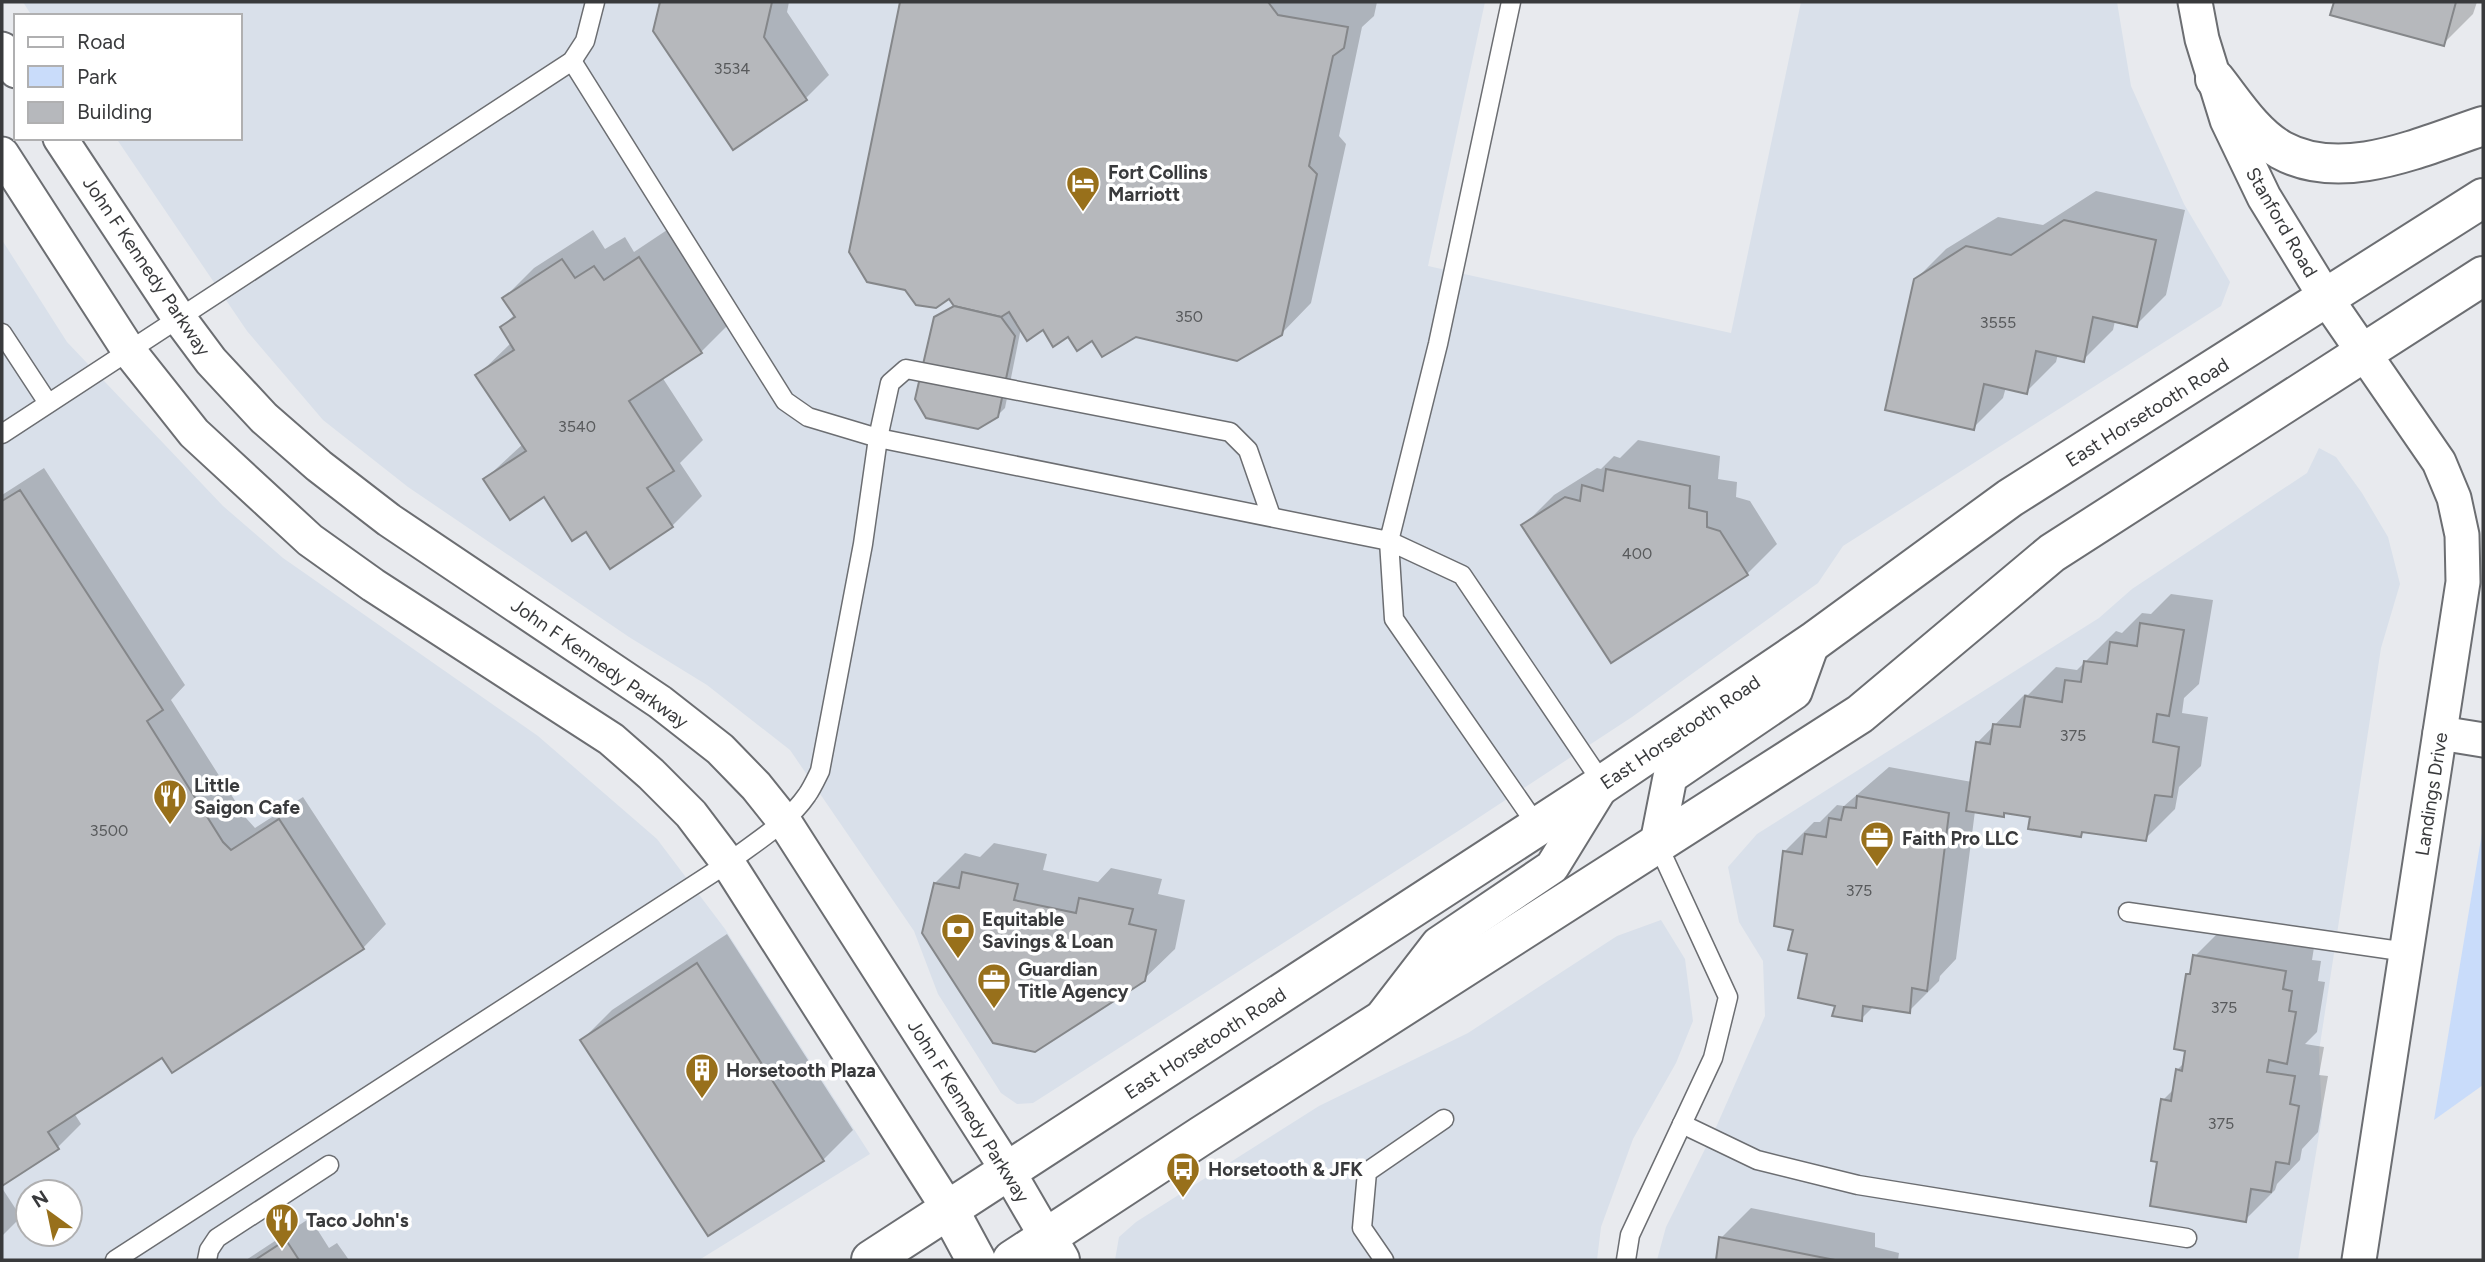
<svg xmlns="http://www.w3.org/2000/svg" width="2485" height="1262" font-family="Figtree,sans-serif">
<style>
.built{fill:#d9e0ea;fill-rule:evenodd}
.green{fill:#c9dcfa}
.shadow{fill:#0003}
.building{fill:#b6b8bc;stroke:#85878a;stroke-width:2}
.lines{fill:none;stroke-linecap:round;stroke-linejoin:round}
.lane-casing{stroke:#6c6e72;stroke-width:21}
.street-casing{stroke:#6c6e72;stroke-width:37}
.secondary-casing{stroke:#6c6e72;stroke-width:42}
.primary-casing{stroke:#6c6e72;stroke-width:42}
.lane{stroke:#fff;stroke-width:18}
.street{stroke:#fff;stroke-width:33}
.secondary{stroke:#fff;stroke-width:38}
.primary{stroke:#fff;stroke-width:38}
.labels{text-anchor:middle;stroke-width:7;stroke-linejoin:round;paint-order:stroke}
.number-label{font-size:16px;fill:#585a5c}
.poi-label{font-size:19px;font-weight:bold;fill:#393a3c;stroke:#fff;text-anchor:start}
.street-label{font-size:19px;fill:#393a3c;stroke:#fff}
</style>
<rect width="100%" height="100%" fill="#e8eaee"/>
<g class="built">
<path d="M23 2H1485L1428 266 1731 333 1801 2H2117L2131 86 2184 204 2230 282 2221 306 1843 546 1818 583 1632 717 1466 826 1033 1103 1017 1104 1001 1093 938 994 914 931 790 750 707 685 629 637 408 487 323 420 247 331 116 138H240V16H32Z"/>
<path d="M2 240 67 342 223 506 283 558 538 736 657 839 725 929 870 1154 699 1260H2ZM28 1192H70V1234H28Z"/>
<path d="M2319 448 2336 457 2362 493 2388 537 2400 584 2381 648 2319 1051 2322 1117 2298 1260H1657L1666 1227 1717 1125 1765 1016 1763 961 1739 922 1728 867 1757 834 2099 618 2132 589 2307 473Z"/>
<path d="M1661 920 1685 959 1693 1021 1676 1063 1633 1139 1601 1227 1597 1260H1115L1119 1237 1136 1222 1319 1106 1468 1033 1617 936Z"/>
</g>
<path class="green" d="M2483 827V1085L2434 1120Z"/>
<g class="shadow">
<path d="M662 2H789L787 12 829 75 805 99 655 31Z"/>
<path d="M902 2H1377L1374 16 1362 27 1339 136 1346 144 1311 303 1281 334 1135 335 1093 339 1044 328H1021L1005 408 997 416 936 318 955 304 950 297 906 289 850 252Z"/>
<path d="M2335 2H2477L2473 14 2443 44 2332 14Z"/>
<path d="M2096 191 2185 210 2166 295 2136 325 2115 321 2113 330 2083 360 2058 354 2056 362 2026 392 2006 387 2003 398 1973 428 1915 280 1946 249 1998 217 2043 225Z"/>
<path d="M670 228 731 322 701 352 662 377 703 440 680 463 702 496 672 526 485 479 523 444 478 375 512 342 502 327 515 314 504 298 534 268 593 230 605 249 625 237 634 252Z"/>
<path d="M1638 440 1720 456 1718 479 1737 482 1736 497 1750 501 1777 544 1747 574 1524 525 1554 495 1597 468 1601 469 1614 456 1620 458Z"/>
<path d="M44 468 185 685 171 700 246 818 255 828 303 797 386 924 363 948 163 1056 74 1113 81 1124 58 1147 2 1184V495Z"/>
<path d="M2171 594 2213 600 2199 684 2184 698 2182 713 2208 717 2201 766 2179 787 2175 809 2145 839 2085 830 2080 835 2032 815 2007 811 2003 815 1975 811 1956 959 1940 976 1939 981 1909 1011 1874 1006 1861 1019 1837 1004 1795 928 1784 852 1814 822H1820L1837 805 1844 806 1889 767 1972 782 1977 743 2025 694 2028 695 2056 667 2077 670 2116 631 2122 633 2142 613 2151 614Z"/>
<path d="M994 843 1047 854 1043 870 1098 882 1111 868 1162 879 1158 894 1185 900 1175 949 1144 979 935 883 965 853 980 857Z"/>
<path d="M2225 926 2315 941 2312 960 2321 961 2318 981 2325 982 2317 1032 2305 1044 2324 1047 2319 1075 2328 1076 2318 1132 2302 1149 2300 1160 2277 1184 2275 1190 2245 1220 2159 1160 2163 1100 2175 1088 2177 1070 2185 1062 2188 974 2192 970 2195 956Z"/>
<path d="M727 934 853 1130 823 1160 582 1040 612 1010Z"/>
<path d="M2 1188 21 1217 2 1236Z"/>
<path d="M1751 1208 1875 1233V1247L1899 1253 1898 1260H1718L1721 1238Z"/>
<path d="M310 1218 329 1248 337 1243 349 1260H246Z"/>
</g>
<g class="building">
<path d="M660 2H772L764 37 807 100 733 150 653 31Z"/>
<path d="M900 2H1268L1278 15 1348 27 1344 48 1333 56 1309 166 1317 174 1282 335 1237 361 1136 337 1102 357 1092 341 1077 351 1068 337 1053 347 1043 330 1027 341 1009 312 1001 317 954 306 949 299 936 308 916 305 905 290 867 282 849 252Z"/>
<path d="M2334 2H2456L2444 46 2330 15Z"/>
<path d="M2064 220 2156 240 2137 327 2093 317 2084 362 2036 351 2027 394 1984 384 1974 430 1885 410 1914 279 1966 246 2011 255Z"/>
<path d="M639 257 702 353 629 401 674 471 647 488 673 527 610 569 586 532 572 541 544 497 510 520 483 479 526 451 475 375 514 350 500 327 515 317 502 298 562 259 575 278 594 266 604 280Z"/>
<path d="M954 306 1001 317 1015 336 998 417 978 429 926 418 915 399 934 317Z"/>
<path d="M1606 469 1690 486 1689 508 1707 512V527L1720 531 1748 575 1611 663 1521 525 1565 497 1580 501 1582 485 1603 491Z"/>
<path d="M20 490 163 710 147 721 223 842 231 850 279 819 364 949 172 1073 162 1058 48 1132 59 1149 2 1186V501Z"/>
<path d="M2140 623 2184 630 2169 716 2157 714 2153 742 2179 747 2172 797 2155 795 2146 841 2082 832 2081 837 2028 829 2030 817 2004 813V817L1966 811 1976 742 1990 744 1993 724 2020 727 2025 696 2062 702 2065 680 2081 682 2084 661 2107 664 2110 642 2137 646Z"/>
<path d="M1857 796 1949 813 1927 991 1912 988 1910 1013 1863 1006 1862 1021 1832 1016 1835 1006 1798 998 1807 954 1788 950 1793 930 1774 926 1783 851 1802 854 1805 834 1826 837 1829 818 1841 820 1844 807 1856 808Z"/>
<path d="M962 872 1018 884 1014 900 1076 913 1079 898 1133 909 1129 924 1156 930 1145 981 1035 1052 993 1043 922 933 934 883 959 888Z"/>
<path d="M2193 955 2286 971 2283 989 2292 991 2289 1011 2296 1012 2287 1064 2269 1060 2267 1072 2295 1076 2290 1104 2299 1106 2289 1164 2276 1162 2271 1192 2251 1189 2246 1222 2150 1206 2157 1162 2151 1161 2161 1099 2171 1101 2176 1069 2182 1071 2185 1051 2174 1049 2186 974H2190Z"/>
<path d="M697 963 824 1161 708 1236 580 1040Z"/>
<path d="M1719 1237 1835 1260H1716Z"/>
<path d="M286 1240 299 1260H255Z"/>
</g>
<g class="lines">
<g class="lane-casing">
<g id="lane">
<path d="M572 61 785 401 808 417 878 438 890 383 906 369 1230 432 1248 450 1271 516"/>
<path d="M2 333 48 403"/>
<path d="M2 434 572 61 585 41 595 2"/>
<path d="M1538 827 1394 619 1389 541 1462 575 1603 784"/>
<path d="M2128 912 2407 952"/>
<path d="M1682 1124 1757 1160 1858 1185 2187 1238"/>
<path d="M115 1260 728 863C755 842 788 823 807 795 812 788 816 779 820 771L863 544 878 438 1389 541 1438 344 1511 2"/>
<path d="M207 1260 209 1250 217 1238 329 1165"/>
<path d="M1384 1260 1362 1228 1367 1172 1444 1119"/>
<path d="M1626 1260 1630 1235 1713 1058 1728 997 1657 843"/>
</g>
</g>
<g class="street-casing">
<g id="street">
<path d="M2195 2 2202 39 2227 120 2264 197 2326 298 2439 462 2454 498 2462 535 2463 582 2359 1260"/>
<path d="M2 49 16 71"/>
<path d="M60 138 179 318 211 361 264 418 319 466 389 520 660 702 720 749 756 786 784 821 1008 1171 1047 1238"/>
<path d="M2 154 129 351 194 433 310 540 373 585 611 739 651 774 691 814 728 863 949 1210"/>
<path d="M2440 733 2483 740"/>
<path d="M1657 843 1670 777 1795 692 1813 642"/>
<path d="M1384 1014 1438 944 1552 867 1603 784"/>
</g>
</g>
<g class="secondary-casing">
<g id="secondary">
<path d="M949 1210 976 1260"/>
<path d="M1047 1238 1060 1260"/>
</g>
</g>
<g class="primary-casing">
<g id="primary">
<path d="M2215 79C2234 103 2253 134 2281 150 2343 184 2422 146 2483 126"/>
<path d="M871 1260 1603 784 1813 642 2010 498 2483 198"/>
<path d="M1012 1260 1201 1136 1860 714 2052 553 2483 276"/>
</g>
</g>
<use href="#lane" class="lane"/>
<use href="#street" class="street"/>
<use href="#secondary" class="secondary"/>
<use href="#primary" class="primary"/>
</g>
<defs>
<g id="hotel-pin" transform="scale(1.75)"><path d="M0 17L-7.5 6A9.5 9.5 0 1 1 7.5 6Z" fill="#98701b" stroke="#fff"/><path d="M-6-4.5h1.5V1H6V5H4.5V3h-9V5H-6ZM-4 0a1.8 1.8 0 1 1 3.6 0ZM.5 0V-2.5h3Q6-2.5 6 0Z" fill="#fff"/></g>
<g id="restaurant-pin" transform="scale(1.75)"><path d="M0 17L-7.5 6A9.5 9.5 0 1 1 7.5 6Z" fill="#98701b" stroke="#fff"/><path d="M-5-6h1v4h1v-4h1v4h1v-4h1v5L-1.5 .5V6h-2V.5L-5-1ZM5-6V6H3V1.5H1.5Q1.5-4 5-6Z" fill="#fff"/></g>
<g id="office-pin" transform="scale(1.75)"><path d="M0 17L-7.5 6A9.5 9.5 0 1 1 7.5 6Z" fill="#98701b" stroke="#fff"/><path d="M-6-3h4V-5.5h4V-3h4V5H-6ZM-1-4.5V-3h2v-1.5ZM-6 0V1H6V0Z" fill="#fff"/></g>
<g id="bank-pin" transform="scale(1.75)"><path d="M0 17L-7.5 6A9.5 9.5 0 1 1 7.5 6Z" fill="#98701b" stroke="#fff"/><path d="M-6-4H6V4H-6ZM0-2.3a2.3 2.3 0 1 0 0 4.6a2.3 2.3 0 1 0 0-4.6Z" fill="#fff"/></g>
<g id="building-pin" transform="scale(1.75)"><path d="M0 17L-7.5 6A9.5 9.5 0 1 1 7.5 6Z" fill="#98701b" stroke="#fff"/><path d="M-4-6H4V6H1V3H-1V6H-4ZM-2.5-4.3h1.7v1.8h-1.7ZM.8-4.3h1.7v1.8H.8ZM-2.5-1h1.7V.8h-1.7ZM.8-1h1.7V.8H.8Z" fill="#fff"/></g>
<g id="bus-pin" transform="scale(1.75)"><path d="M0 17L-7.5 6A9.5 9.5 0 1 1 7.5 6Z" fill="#98701b" stroke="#fff"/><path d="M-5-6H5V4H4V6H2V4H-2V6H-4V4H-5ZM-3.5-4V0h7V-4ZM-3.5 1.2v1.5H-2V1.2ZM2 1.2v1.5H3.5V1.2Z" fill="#fff"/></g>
</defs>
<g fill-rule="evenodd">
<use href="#hotel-pin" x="1083" y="183"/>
<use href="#restaurant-pin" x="170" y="796"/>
<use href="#office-pin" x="1877" y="838"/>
<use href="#bank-pin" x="958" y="930"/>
<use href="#office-pin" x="994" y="980"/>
<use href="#building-pin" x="702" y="1070"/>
<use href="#bus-pin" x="1183" y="1169"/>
<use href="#restaurant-pin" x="282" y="1220"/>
</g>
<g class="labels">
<g class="number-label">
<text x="732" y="74">3534</text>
<text x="1189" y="322">350</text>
<text x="1998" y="328">3555</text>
<text x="577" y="432">3540</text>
<text x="1637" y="559">400</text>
<text x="2073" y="741">375</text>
<text x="109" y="836">3500</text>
<text x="1859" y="896">375</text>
<text x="2224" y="1013">375</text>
<text x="2221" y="1129">375</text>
</g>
<g class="poi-label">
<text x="1108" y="179">Fort Collins<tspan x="1108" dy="22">Marriott</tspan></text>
<text x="194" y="792">Little<tspan x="194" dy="22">Saigon Cafe</tspan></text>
<text x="1902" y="845">Faith Pro LLC</text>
<text x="982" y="926">Equitable<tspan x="982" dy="22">Savings &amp; Loan</tspan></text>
<text x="1018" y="976">Guardian<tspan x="1018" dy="22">Title Agency</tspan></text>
<text x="726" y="1077">Horsetooth Plaza</text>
<text x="1208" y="1176">Horsetooth &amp; JFK</text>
<text x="306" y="1227">Taco John's</text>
</g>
<g class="street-label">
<text transform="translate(2282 222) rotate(60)" y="7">Stanford Road</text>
<text transform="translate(147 266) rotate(56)" y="7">John F Kennedy Parkway</text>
<text transform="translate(2147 412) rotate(-32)" y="7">East Horsetooth Road</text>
<text transform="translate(600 663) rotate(35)" y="7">John F Kennedy Parkway</text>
<text transform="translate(1680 732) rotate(-34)" y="7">East Horsetooth Road</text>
<text transform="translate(2431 794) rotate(-81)" y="7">Landings Drive</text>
<text transform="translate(1205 1043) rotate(-33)" y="7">East Horsetooth Road</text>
<text transform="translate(969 1111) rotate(58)" y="7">John F Kennedy Parkway</text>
</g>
</g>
<rect width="2485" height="1262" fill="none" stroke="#393a3c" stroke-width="7"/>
<rect x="14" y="14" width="228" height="126" fill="#ffffff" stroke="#b0b0b1" stroke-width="2"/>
<rect x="28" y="37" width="35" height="10" fill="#ffffff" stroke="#b0b0b1" stroke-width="2"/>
<text x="77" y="49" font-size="21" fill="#393a3c">Road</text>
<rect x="28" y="66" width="35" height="21" fill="#c9dcfa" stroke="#b0b0b1" stroke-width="2"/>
<text x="77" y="84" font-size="21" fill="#393a3c">Park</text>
<rect x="28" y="102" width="35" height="21" fill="#b6b8bc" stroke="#b0b0b1" stroke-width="2"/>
<text x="77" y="119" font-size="21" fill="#393a3c">Building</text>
<g transform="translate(49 1213) rotate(327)"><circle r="33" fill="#ffffff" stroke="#b0b0b1" stroke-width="2"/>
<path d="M0-5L12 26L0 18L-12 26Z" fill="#98701b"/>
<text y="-10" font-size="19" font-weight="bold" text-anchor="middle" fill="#393a3c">N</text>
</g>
</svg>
